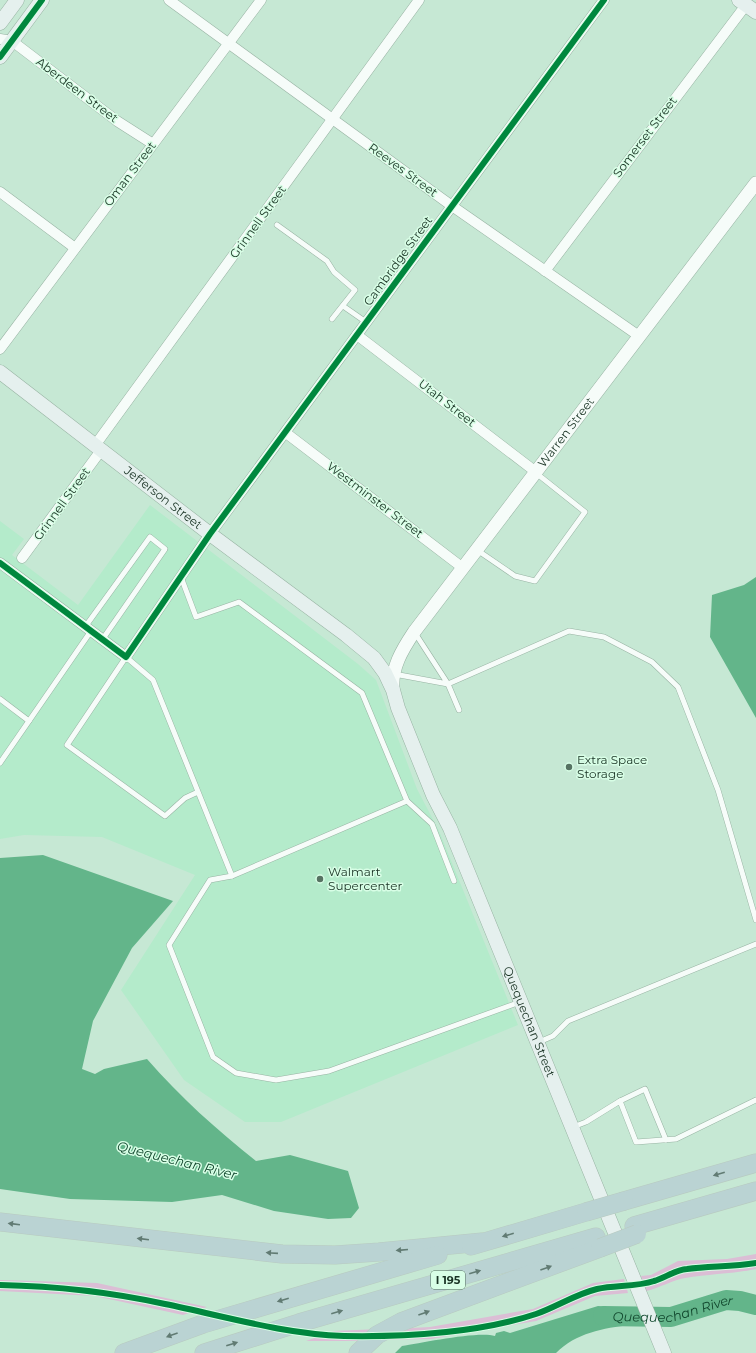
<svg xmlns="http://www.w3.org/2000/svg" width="756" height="1353" font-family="Montserrat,sans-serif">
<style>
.built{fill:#b4ebcb}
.green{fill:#dbbed5}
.water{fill:#63b58a}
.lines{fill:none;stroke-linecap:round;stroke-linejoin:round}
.river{stroke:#63b58a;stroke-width:20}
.service-casing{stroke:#98b3a3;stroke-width:6}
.minor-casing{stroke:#98b3a3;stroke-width:11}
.tertiary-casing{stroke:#98b3a3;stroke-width:14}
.secondary-casing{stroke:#98b3a3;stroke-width:15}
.motorway-casing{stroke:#b8cac0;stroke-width:19}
.service{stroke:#f6fcf9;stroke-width:5}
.minor{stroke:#f6fcf9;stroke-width:10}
.tertiary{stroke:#f6fcf9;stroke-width:13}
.secondary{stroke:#e5f0ee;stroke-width:14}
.motorway{stroke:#bad3d3;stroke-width:18}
.motorway-bridge-casing{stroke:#b8cac0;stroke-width:19;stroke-linecap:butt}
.motorway-bridge{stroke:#bad3d3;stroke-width:18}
.cycleway-casing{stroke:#d8fee6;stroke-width:8}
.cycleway{stroke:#00873e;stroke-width:6}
.oneway{fill:#617b73}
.poi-dot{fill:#567262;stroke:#d8fee6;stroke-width:1.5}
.labels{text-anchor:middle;stroke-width:3;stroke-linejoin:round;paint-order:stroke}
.shield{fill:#d8fee6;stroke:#52705e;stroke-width:1}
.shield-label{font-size:11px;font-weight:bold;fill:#193324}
.street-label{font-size:12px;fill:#193324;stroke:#d8fee6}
.poi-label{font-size:12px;fill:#193324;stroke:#d8fee6;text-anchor:start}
.water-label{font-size:13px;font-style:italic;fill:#11472d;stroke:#d8fee6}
</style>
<rect width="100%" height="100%" fill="#c6e8d4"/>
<path class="built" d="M150 505 358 664 376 680 417 789 439 831 518 1025 281 1122H245L184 1080 121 990 195 875 102 837 24 835 0 839V521L24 539 12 555 78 605Z"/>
<g class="green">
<path d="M756 1254V1269C732 1274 708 1274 685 1278 672 1280 660 1288 646 1291L641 1276 651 1275 678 1261 727 1259Z"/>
<path d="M624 1279 628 1293 595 1296 536 1321 431 1339 373 1340 392 1329 430 1327 533 1309 593 1283Z"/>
<path d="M0 1280 97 1283 207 1307 183 1315 95 1296 0 1291Z"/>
<path d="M380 1329 362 1341H306L334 1331Z"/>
</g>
<g class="water">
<path d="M756 577V718L710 637 712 595 744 585Z"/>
<path d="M43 855 173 901 132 948 93 1021 82 1069 95 1074 104 1069 147 1059C180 1097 217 1130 256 1161L290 1155 348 1171 359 1208 351 1218 328 1219 274 1211 222 1195 172 1202 70 1199 0 1189V858Z"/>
<path d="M598 1306 627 1309 631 1325C603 1328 576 1333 556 1353H395L402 1346C422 1343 478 1331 495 1336L496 1333 504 1331 510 1333Z"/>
</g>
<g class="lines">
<path class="river" id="s1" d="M603 1316 671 1317 726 1300 740 1301 756 1305"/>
<g class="service-casing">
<g id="service">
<path d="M277 225 327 261 334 272 355 290 332 319"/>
<path d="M343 306 366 322"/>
<path d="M477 550 515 576 535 581 585 512 536 473"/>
<path d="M181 577 196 617 239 602 362 693 407 801 232 876 153 680 126 657 67 745 165 816 185 798 198 792"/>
<path d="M85 627 150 537 165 549 102 640"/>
<path d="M394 674 448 684 415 633"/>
<path d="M0 699 29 721"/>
<path d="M459 710 448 684 569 631 604 637 652 662 678 687 718 790 756 920"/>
<path d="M0 763 91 631"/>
<path d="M407 801 432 824 454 881"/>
<path d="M232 876 210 880 169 945 213 1057 236 1073 276 1080 329 1071 520 1002"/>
<path d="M539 1042 553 1036 568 1021 756 944"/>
<path d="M620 1101 645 1089 666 1140"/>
<path d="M573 1127 586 1122 620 1101 636 1142 676 1139 756 1100"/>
</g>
</g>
<g class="minor-casing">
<g id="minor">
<path d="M169 0 452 206 639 336"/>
<path d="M0 39 12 41 117 121 153 144"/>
<path d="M0 192 75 248"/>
<path d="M545 271 746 5"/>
<path d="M357 335 536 472"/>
<path d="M0 349 261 0"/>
<path d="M286 433 463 568"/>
<path d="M96 444 419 0"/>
<path d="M22 558 102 449"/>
<path d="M0 563 126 657 210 534 604 0"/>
</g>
</g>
<g class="tertiary-casing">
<g id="tertiary">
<path id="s2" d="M393 690C391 668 402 650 414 632L756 183"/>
</g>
</g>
<g class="secondary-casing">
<g id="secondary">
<path d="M739 0 756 12"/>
<path d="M0 23 17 0"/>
<path d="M0 57 42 0"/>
<path id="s3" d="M0 372 210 534 346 635 374 658 385 673 393 690 398 708 433 795 450 828 664 1353"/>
</g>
</g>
<g class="motorway-casing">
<g id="motorway">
<path d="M624 1201 756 1163"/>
<path d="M0 1222 282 1254 335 1255 379 1252 482 1242"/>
<path d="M634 1226 756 1191"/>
<path d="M471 1246 586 1212"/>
<path d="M124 1353 203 1324 438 1255"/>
<path d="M204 1353 299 1323 596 1237"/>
<path d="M358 1353 377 1335 401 1322 600 1248"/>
</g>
</g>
<use href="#service" class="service"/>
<use href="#minor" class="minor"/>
<use href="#tertiary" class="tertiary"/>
<use href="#secondary" class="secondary"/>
<use href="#motorway" class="motorway"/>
<g class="motorway-bridge-casing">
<g id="motorway-bridge">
<path d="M586 1212 624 1201"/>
<path d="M600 1248 637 1234"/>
</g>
</g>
<use href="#motorway-bridge" class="motorway-bridge"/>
<g class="cycleway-casing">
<g id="cycleway">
<path d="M0 57 42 0"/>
<path d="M0 563 126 657 210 534 604 0"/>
<path d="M0 1285C56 1286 110 1292 165 1304 224 1316 283 1334 344 1336 404 1337 479 1333 536 1314 556 1307 576 1294 597 1289 616 1285 636 1287 654 1281 665 1278 675 1270 687 1269 710 1266 733 1267 756 1263"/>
</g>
</g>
<use href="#cycleway" class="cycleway"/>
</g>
<defs><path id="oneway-solid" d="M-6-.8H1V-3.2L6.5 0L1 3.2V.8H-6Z"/></defs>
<g class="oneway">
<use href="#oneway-solid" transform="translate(719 1174) rotate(164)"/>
<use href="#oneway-solid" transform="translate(14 1224) rotate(-173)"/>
<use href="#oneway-solid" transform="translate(508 1235) rotate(164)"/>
<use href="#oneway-solid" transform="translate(143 1239) rotate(-173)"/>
<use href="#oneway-solid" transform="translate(402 1250) rotate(175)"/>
<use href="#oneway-solid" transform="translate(272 1253) rotate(-176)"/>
<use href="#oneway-solid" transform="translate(546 1268) rotate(-20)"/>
<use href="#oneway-solid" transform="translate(475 1272) rotate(-16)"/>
<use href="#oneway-solid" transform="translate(283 1300) rotate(164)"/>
<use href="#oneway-solid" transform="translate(337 1312) rotate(-16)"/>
<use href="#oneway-solid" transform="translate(424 1313) rotate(-20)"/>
<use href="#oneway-solid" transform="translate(172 1335) rotate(160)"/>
<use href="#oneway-solid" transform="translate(232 1344) rotate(-17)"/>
</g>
<g class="poi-dot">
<circle cx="569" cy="767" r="4"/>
<circle cx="320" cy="879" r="4"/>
</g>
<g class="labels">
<rect class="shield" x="431" y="1271" width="34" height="18" rx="3"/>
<g class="shield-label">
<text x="448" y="1284">I 195</text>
</g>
<g class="street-label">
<text transform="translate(77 90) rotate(37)" y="4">Aberdeen Street</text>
<text transform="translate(645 137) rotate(-53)" y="4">Somerset Street</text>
<text transform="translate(403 170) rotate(36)" y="4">Reeves Street</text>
<text transform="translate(130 174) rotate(-53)" y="4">Oman Street</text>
<text transform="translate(258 222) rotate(-54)" y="4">Grinnell Street</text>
<text transform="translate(398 261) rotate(-54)" y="4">Cambridge Street</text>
<text transform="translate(447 403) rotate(38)" y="4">Utah Street</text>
<text dy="4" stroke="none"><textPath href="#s2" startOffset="314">Warren Street</textPath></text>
<text dy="4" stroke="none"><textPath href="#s3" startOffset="206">Jefferson Street</textPath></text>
<text transform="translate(375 500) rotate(37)" y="4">Westminster Street</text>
<text transform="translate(62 504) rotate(-54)" y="4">Grinnell Street</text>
<text dy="4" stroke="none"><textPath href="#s3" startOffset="867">Quequechan Street</textPath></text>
</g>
<g class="poi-label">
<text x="577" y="764">Extra Space<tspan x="577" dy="14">Storage</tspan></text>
<text x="328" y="876">Walmart<tspan x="328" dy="14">Supercenter</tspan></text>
</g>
<g class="water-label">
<text transform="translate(177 1160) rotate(14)" y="5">Quequechan River</text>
<text dy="5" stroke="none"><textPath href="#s1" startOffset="71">Quequechan River</textPath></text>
</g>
</g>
</svg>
